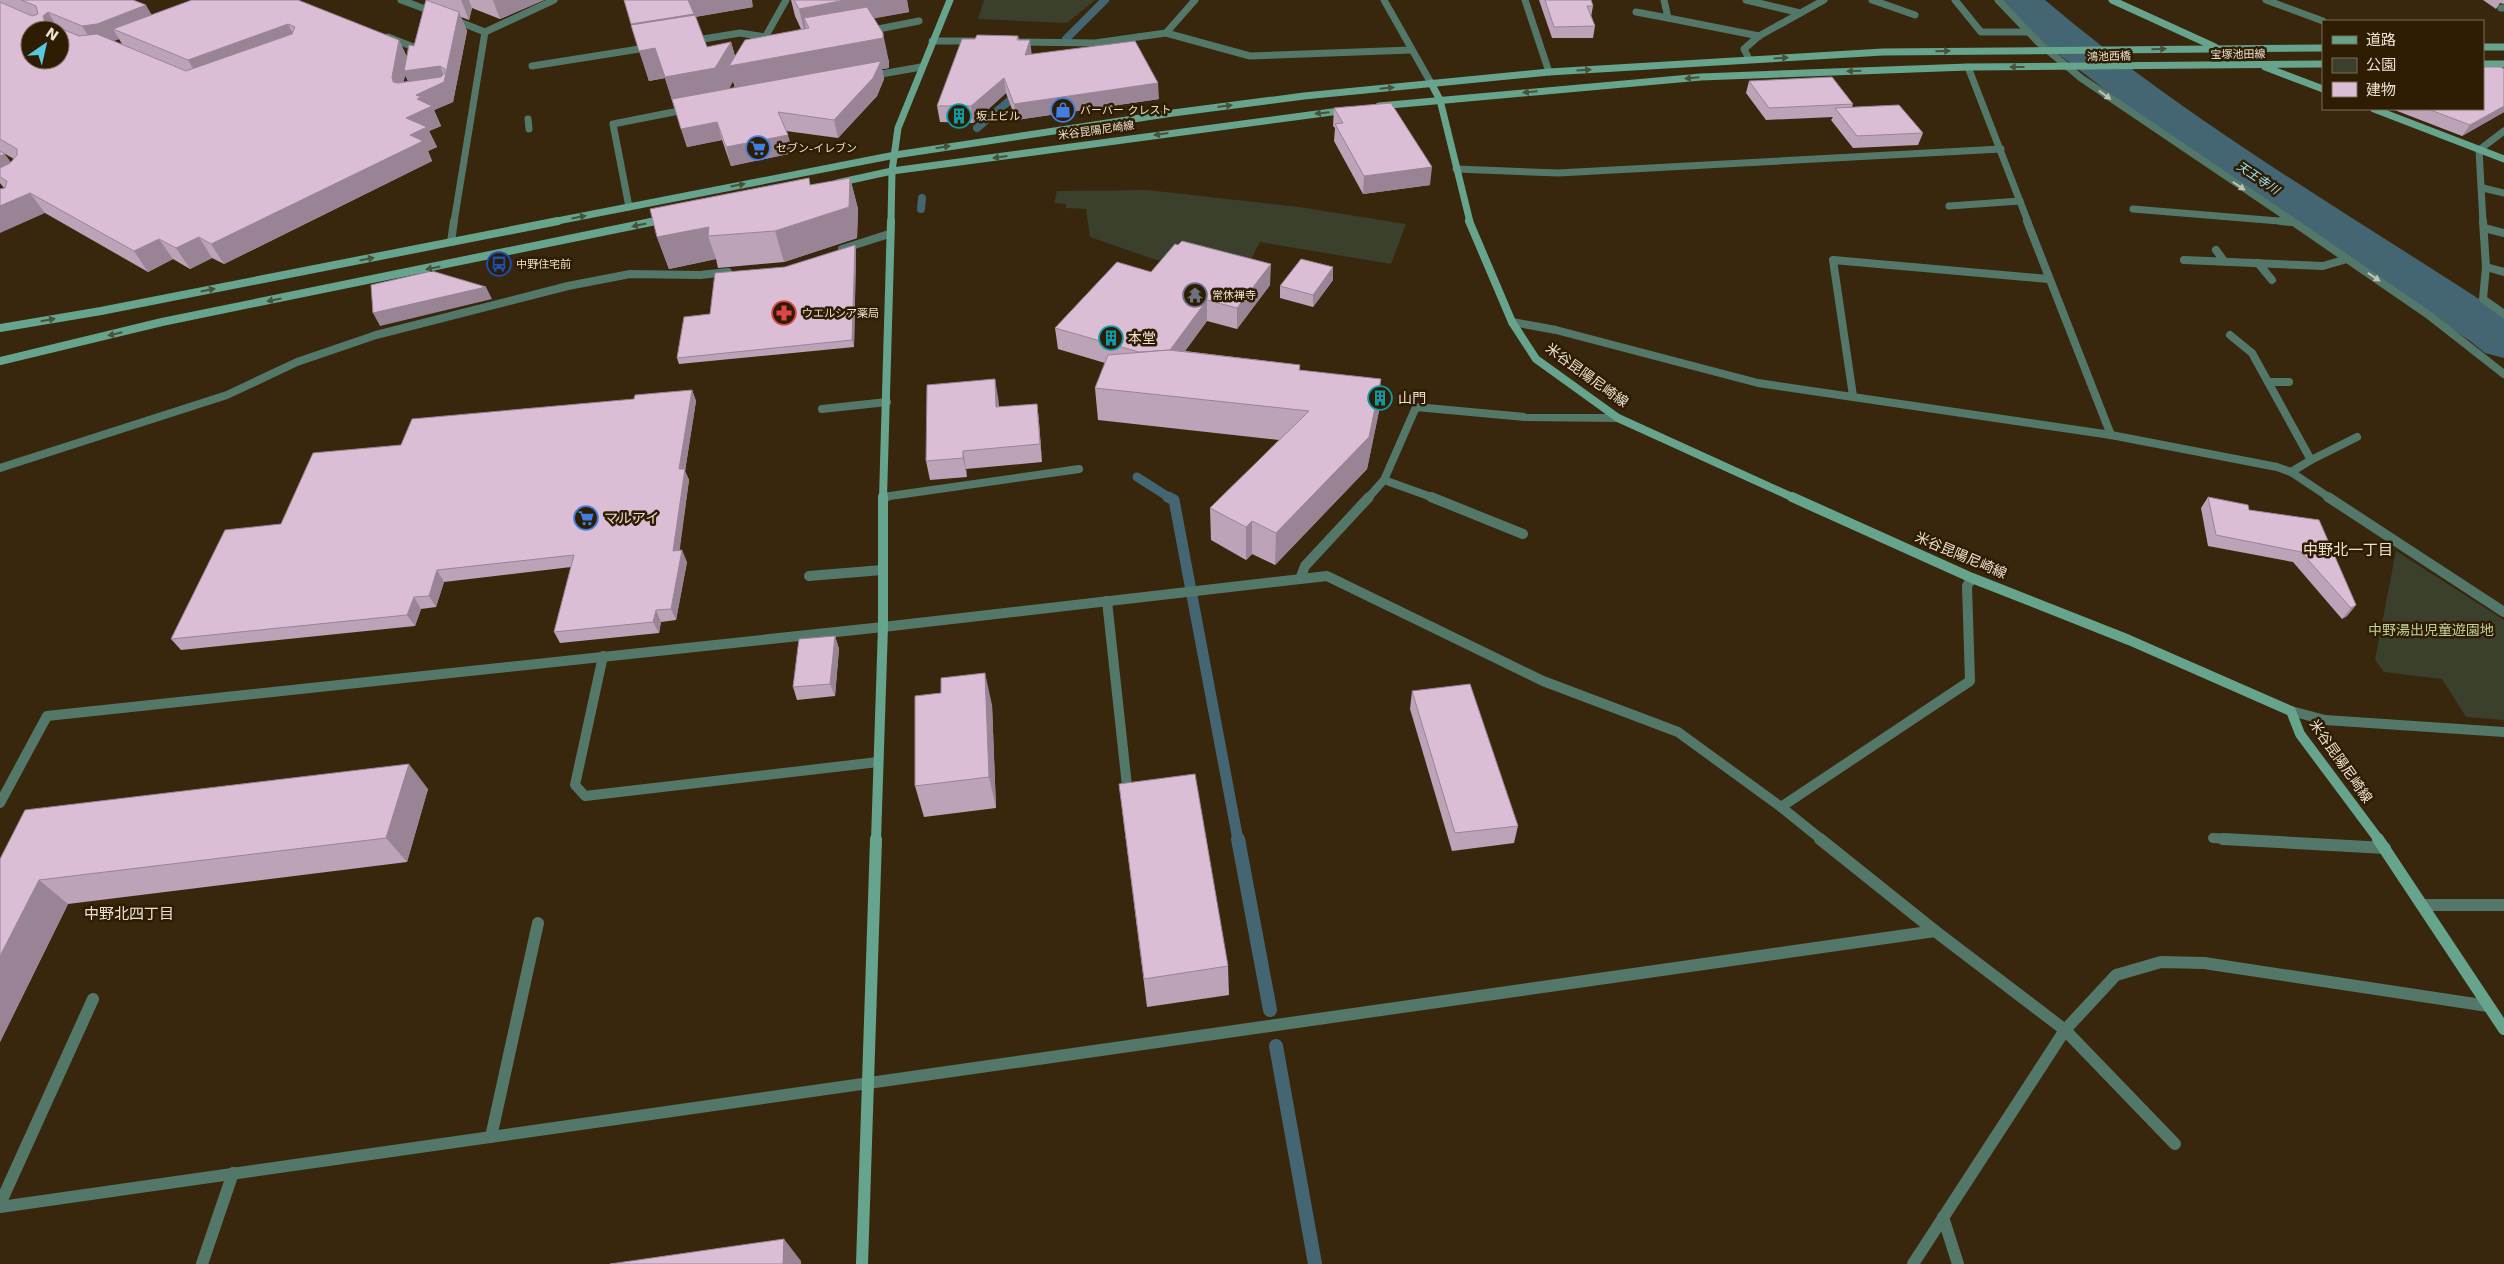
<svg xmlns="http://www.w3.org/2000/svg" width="2504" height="1264" font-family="'DejaVu Sans','Noto Sans JP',sans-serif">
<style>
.green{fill:#3a402b}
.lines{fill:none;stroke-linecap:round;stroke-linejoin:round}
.stream-far3{stroke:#436672;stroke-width:8}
.stream-far2{stroke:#436672;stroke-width:9}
.stream-far1{stroke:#436672;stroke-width:11}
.stream{stroke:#436672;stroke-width:14}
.river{fill:#436672;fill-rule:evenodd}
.lane-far3{stroke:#53786a;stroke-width:7}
.lane-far2{stroke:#53786a;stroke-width:8}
.lane-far1{stroke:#53786a;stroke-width:10}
.lane{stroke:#53786a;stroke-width:12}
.street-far3{stroke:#53786a;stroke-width:7}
.street-far2{stroke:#53786a;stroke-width:8}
.street-far1{stroke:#53786a;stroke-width:10}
.street{stroke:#53786a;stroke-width:12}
.secondary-far3{stroke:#67a48e;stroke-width:7}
.secondary-far2{stroke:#67a48e;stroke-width:8}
.secondary-far1{stroke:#67a48e;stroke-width:10}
.secondary{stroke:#67a48e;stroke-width:12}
.wall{fill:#bca3b8;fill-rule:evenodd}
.shaded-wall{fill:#998496}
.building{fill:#dbbdd6;stroke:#998496;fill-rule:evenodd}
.oneway{fill:#45533b}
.oneway2{fill:#bfc2b3}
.labels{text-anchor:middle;stroke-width:5;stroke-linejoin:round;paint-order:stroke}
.far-street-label{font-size:11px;fill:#ede2d2;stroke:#2e1d03}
.far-poi-label{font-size:11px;fill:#ede2d2;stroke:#2e1d03;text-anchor:start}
.far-water-label{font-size:12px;font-style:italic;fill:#9ce0f6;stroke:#2e1d03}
.poi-label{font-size:14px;fill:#ede2d2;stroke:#2e1d03;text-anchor:start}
.street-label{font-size:14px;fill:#ede2d2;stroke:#2e1d03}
.park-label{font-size:14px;fill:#c0d09a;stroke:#2e1d03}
.neighbourhood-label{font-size:15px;fill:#ede2d2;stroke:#2e1d03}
</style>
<rect width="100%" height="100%" fill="#38270c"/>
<g class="green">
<path d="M984 0H1095L1067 23 978 19Z"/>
<path d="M1147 190 1299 207 1406 224 1391 264 1260 242 1243 274 1180 260H1156L1090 237 1086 209 1066 208V204L1054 203 1057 191Z"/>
<path d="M2396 551 2504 620V720L2466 717 2442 679 2384 672 2375 660Z"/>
</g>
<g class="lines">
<g class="stream-far3">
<path d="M1066 39 1105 0"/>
<path d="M977 128 1021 91"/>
<path d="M921 209 922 198"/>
</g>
<path class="stream-far2" d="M1137 477 1170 498"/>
<path class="stream-far1" d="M1168 497 1174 500 1238 840"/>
<g class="stream">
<path d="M1238 839 1270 1010"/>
<path d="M1276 1046 1315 1264"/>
</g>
<path class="river" d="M2001 0H2045C2186 120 2349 214 2504 315V358L2485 353 2470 341C2344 256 2214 176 2095 82 2066 59 2022 30 2001 0Z"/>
<g class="lane-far3">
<path d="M1872 0 1915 15"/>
<path d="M2501 8H2504"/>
<path d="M1636 12 1668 18"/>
<path d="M868 31 919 21"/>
<path d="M388 37 416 48 415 53"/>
<path d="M691 41 740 33 765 37"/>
<path d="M763 41 786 0"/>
<path d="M532 66 652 47"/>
<path d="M528 119 529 129"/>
<path d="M1949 206 2020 201"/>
<path d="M2133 209 2292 222"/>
</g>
<g class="lane-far2">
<path d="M2281 221 2292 222"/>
<path d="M2216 250 2224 261"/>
<path d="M2184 260 2323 266 2347 259"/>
<path d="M2258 263 2272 280"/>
<path d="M2230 335 2252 353 2311 460 2291 472"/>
<path d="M2268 382H2289"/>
<path d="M822 409 887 402"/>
<path d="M2311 460 2357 437"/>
<path d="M1384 480 1434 498"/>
<path d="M883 497 1079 469"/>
</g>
<g class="lane-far1">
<path d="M883 497H886"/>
<path d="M1431 497 1523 534"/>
<path d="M809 576 882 570"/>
<path d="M1107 601 1127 786"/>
<path d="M2213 838 2244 840"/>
</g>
<g class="lane">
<path d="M2223 839 2385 848"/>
<path d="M2065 1030 2175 1144"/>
<path d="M0 1204 93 999"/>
<path d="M202 1264 233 1173"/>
</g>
<g class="street-far3">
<path d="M401 0 436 13"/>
<path d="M1384 0 1431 83"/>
<path d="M1525 0 1549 72"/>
<path d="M1664 0 1668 18 1759 36"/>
<path d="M1746 0 1800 13"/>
<path d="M1955 0 1981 32H2027"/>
<path d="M1998 0 2038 42 2081 78 2294 222"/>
<path d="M2266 0 2323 21"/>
<path d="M452 19 485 32 454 222"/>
<path d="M485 32 554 0"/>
<path d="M1166 33 1250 56 1411 50"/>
<path d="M932 41H973"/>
<path d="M1018 42 1095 43 1166 33 1195 0"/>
<path d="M1749 59 1744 49 1759 36 1824 0"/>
<path d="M1968 67 2028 222"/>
<path d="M870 76 921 67"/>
<path d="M1456 169 1558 173 2001 149"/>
<path d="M2483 188 2504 193"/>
<path d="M629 207 613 124 689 109"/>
<path d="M2483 222 2479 150 2504 131"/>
</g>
<g class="street-far2">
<path d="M2027 221 2111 435"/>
<path d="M2292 221 2430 316 2504 374"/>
<path d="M2483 221 2486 267 2483 299 2504 314"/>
<path d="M2484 228 2504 233"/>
<path d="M451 242 454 221"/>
<path d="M842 249 889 234"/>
<path d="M2486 267 2504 272"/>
<path d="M1512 322 1556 330 1758 383 2111 435 2277 467 2291 472 2330 498"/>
<path d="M1853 396 1833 260 2048 279"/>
<path d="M0 468 227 395 297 362 376 335 568 286 630 274 700 275 728 272"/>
<path d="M1368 498 1384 480 1416 407 1525 417 1618 418"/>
</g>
<g class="street-far1">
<path d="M2328 497 2504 612"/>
<path d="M1300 579 1305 566 1369 497"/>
<path d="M603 656 575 785 585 796 878 762"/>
<path d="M2291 711 2325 720 2504 732"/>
<path d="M0 803 47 716 883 627 1327 576 1543 681 1678 732 1781 807 1822 840"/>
<path d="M1781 807 1970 681 1967 586 1972 578"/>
</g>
<g class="street">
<path d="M1820 839 1935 931 2065 1030"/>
<path d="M2422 905H2504"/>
<path d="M491 1137 538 923"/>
<path d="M0 1207 1935 931"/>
<path d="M1943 1217 1958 1264"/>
<path d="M1913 1264 2065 1030 2116 975 2161 962 2204 963 2488 1006"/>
</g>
<g class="secondary-far3">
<path d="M2112 0 2215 47"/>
<path d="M2483 47H2504"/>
<path d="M2483 64H2504"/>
<path d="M2265 67 2323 89"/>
<path d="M1431 83 1440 100 1470 222"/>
<path d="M1379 106 1701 77 1968 67 2323 64"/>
<path d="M2374 109 2504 159"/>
<path d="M837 183 892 171 1347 110"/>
<path d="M552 222 895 155 1173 113 1304 96 1549 72 1883 52 2323 48"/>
<path d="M650 222 666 219"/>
<path d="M891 222 892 171 898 128 950 0"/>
</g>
<g class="secondary-far2">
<path d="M1469 221 1512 322 1536 359 1618 418 1794 498"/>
<path d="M0 328 101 311 558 221"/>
<path d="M0 361 162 322 656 221"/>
<path d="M883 498 891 221"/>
</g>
<g class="secondary-far1">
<path d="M1792 497 1972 578 2129 640 2291 711 2300 734 2379 840"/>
<path d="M876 840 883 627V497"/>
</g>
<g class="secondary">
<path d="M2378 839 2504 1029"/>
<path d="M862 1264 876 839"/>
</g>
</g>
<g class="wall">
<path d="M0 0H133L151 15 192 0 399 40 407 57 414 46 426 0H544L500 19 472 8 469 20 461 17 467 31 453 102 434 110 441 126 429 131 437 147 428 151 432 161 224 264 212 258 190 269 173 259 148 272 45 213 4 188 0 183ZM119 39 122 44 113 41ZM405 75 408 81 404 82V80ZM2 152 14 159 11 163Z"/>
<path d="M624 0 753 7 695 17 707 47 731 42 735 56 801 29 795 16 791 0H907L909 12 874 18 889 62V68L882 69 884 79 877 96 838 138 786 131 793 153 731 166 722 140 687 147 665 78 649 81ZM733 81 735 88 729 89Z"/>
<path d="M1539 0H1591L1593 6 1591 17 1595 26 1593 38H1552Z"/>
<path d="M2483 0H2504V4L2500 3 2496 9Z"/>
<path d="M1018 36 1019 40 1032 55 1159 99 1016 120 1006 93 973 123 940 122 937 106 975 39Z"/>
<path d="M2504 69V112L2462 136 2392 109H2483Z"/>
<path d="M1749 81 1853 104 1852 107 1923 133 1918 145 1853 148 1831 120 1833 117 1766 120 1746 93Z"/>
<path d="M1334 108 1430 185 1363 194 1334 141 1335 128 1333 126Z"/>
<path d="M850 178 858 209 857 238 784 262 718 268 716 259 669 269 657 237 811 185Z"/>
<path d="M855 245 856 251 854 347 679 364 677 358 710 314 785 267Z"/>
<path d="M1333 267V280L1313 307 1280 298V286Z"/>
<path d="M1151 272 1270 285 1237 329 1207 321 1185 351 1300 365V370L1379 411 1367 469 1275 565 1252 554 1246 560 1211 540 1210 508 1279 440 1098 420 1095 388 1105 363 1058 349 1055 328Z"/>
<path d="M692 390 696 401 685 471 689 480 679 551 687 562 676 620 661 622 659 633 560 643 554 632 571 567 444 582 436 607 421 609 415 626 181 650 171 639 281 524 401 445 634 399Z"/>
<path d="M998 397 999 407 1037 404 1039 422 1042 462 966 469 967 477 930 480 926 461Z"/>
<path d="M2208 497 2249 510 2319 520 2356 605 2347 616 2342 619 2293 562 2208 546 2201 508Z"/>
<path d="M835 636 839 649 835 696 797 700 793 687Z"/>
<path d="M1412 691 1518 826 1514 843 1452 851 1410 709Z"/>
<path d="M992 705 996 808 924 817 915 786Z"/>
<path d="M1119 784 1228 966 1229 995 1147 1007Z"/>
<path d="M428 789 407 862 68 904 0 1042V859Z"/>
</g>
<g class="shaded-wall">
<path d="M461 0H469L472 8 469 20Z"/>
<path d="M493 0H544L500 19Z"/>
<path d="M688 0H752L753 7 694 17 638 44 631 24Z"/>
<path d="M845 0H907L909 12 866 20 809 28 804 18 808 37 806 38 799 9Z"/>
<path d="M146 5 157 24 113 29 119 39 109 43 94 45 82 26Z"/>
<path d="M48 12 59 30 45 22 43 16Z"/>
<path d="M459 12 467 31 453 102 434 110 441 126 429 131 437 147 428 151 432 161 224 264 211 244 410 135 406 118 413 91 405 75 401 96 402 101 392 77 399 40 408 60 440 66 445 78Z"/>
<path d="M288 24 298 43 199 79 188 60Z"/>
<path d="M883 33 889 62V68L882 69 884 79 877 96 838 138 834 120 737 96 733 81 724 98 674 107 665 78 649 81 639 51 655 48 665 77 731 42 737 65Z"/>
<path d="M1030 40 1032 56 1025 55Z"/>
<path d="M1004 78 1006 93 973 123 971 106Z"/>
<path d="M1158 83 1159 99 1016 120 1014 104Z"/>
<path d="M2504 106V112L2462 136 2470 125Z"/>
<path d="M717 122 722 140 687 147 681 129Z"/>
<path d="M788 135 793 153 731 166 726 147Z"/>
<path d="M5 154 19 174 0 177V156Z"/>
<path d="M1432 167 1430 185 1363 194 1364 176Z"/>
<path d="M850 178 858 209 857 238 784 262 775 231Z"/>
<path d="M30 193 45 213 0 233V206Z"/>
<path d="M709 227 708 236 716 259 669 269 657 237Z"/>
<path d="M199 237 212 258 190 269 176 248Z"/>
<path d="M159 239 173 259 148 272 134 251Z"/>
<path d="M855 245 856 251 854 347 852 340Z"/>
<path d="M1271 264 1270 285 1237 329V308Z"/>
<path d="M1333 267V280L1313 307V295Z"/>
<path d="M486 287 492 299 380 326 373 313Z"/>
<path d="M1207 300V321L1164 380 1163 359Z"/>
<path d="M995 379 998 397 999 426 996 407Z"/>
<path d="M1381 379 1379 411 1367 469 1275 565 1276 533Z"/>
<path d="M692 390 696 401 685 471 689 480 678 563 673 551 679 469Z"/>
<path d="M1037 404 1039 422 1042 462 1040 444Z"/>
<path d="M963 451 966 469 967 477 963 458Z"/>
<path d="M1252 521V554L1246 560V527Z"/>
<path d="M682 550 687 562 676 620 671 609Z"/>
<path d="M437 570 444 582 436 607 429 596Z"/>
<path d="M414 597 421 609 415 626 407 615Z"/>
<path d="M2356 605 2347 616 2342 619 2351 608Z"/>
<path d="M656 610 661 622 659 633 653 622Z"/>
<path d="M835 636 839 649 835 696 830 684Z"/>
<path d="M985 673 992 705 996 808 989 777Z"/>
<path d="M409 764 428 789 407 862 386 838Z"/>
<path d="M39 880 68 904 0 1042V956Z"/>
<path d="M784 1239 801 1261V1264H783Z"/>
</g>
<g class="building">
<path d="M21 0H133L146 5 97 24 82 26 48 12 43 16 45 22 79 36 97 34 186 71 292 34 295 27 288 24 188 60 113 29 192 0H298L399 40 392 77 393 82 398 83 441 77 445 73V69L440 66 404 71 409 45 414 46 426 0 459 12 444 82 416 95 421 97 417 99 432 106 406 118 427 127 410 135 423 141 211 244 199 237 176 248 159 239 134 251 30 193 0 206V189L5 188 7 181 0 177V168L10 163 17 155V149L0 139V2L32 16 38 14 36 6ZM30 30H60V60H30Z"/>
<path d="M624 0H688L694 14 631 24Z"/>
<path d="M794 0H845L799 9Z"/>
<path d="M1545 0H1591L1593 6H1587L1595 26 1554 27Z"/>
<path d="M867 7 883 33V38L729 66 745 40 809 28 804 18Z"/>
<path d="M695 15 707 47 731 42 715 68 665 77 655 48 639 51 631 25Z"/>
<path d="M977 35 1018 36 1017 40H1030L1025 55 1135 41 1158 83 1014 104 1004 78 971 106H937L962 39H975Z"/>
<path d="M881 61 873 78 834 120 778 112 788 135 726 147 717 122 681 129 672 99Z"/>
<path d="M2483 67H2501L2504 69V106L2470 125 2428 109H2483Z"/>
<path d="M1832 77 1853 104 1769 108 1749 81Z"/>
<path d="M1391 103 1432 167 1364 176 1335 124 1343 123 1334 108Z"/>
<path d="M1899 105 1923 133 1857 136 1835 108Z"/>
<path d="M0 151 5 154 0 156Z"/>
<path d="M809 178 810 185 850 178 849 207 775 231 708 236 709 227 657 237 650 209Z"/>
<path d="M1182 241 1271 264 1237 308 1207 300 1170 350 1139 352 1055 328 1117 262 1151 272 1175 244 1178 245Z"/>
<path d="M855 245 852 340 677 358 684 317 710 314 715 273 785 267Z"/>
<path d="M1301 259 1333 267 1313 295 1280 286Z"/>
<path d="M432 271 486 287 373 313 371 285Z"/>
<path d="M1169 350 1300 365 1299 370 1381 379 1369 437 1276 533 1252 521 1246 527 1210 508 1309 411 1095 388 1108 355Z"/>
<path d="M995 379 996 407 1037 404 1040 444 963 451V458L926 461 927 385Z"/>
<path d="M692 390 679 469H685L673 551 682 550 671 609 656 610 653 622 554 632 574 555 437 570 429 596 414 597 407 615 171 639 225 530 281 524 313 453 401 445 412 419 634 399 635 395Z"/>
<path d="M2208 497 2248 505 2249 510 2319 520 2356 605 2351 608 2301 552 2216 535Z"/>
<path d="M835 636 830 684 793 687 799 639Z"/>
<path d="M985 673 989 777 915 786V696L941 693V678Z"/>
<path d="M1470 684 1518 826 1455 833 1412 691Z"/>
<path d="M409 764 386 838 39 880 0 956V859L25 810Z"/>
<path d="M1195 774 1228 966 1144 979 1119 784Z"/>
<path d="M784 1239 783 1264H610Z"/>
</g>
<defs><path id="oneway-solid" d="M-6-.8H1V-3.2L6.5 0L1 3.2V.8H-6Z" transform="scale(1.25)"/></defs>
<g class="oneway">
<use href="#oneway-solid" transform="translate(2159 49) rotate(-1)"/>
<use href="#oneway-solid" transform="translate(1943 51) rotate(-1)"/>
<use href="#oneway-solid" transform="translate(1781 58) rotate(-3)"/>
<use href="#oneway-solid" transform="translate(2017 67) rotate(180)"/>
<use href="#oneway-solid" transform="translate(1584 70) rotate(-4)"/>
<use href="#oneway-solid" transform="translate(1854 71) rotate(178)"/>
<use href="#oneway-solid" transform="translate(1692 78) rotate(175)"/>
<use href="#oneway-solid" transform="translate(1387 88) rotate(-6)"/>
<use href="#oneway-solid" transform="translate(1530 92) rotate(175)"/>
<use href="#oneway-solid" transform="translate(1225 106) rotate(-7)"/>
<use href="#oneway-solid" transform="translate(1322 113) rotate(174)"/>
<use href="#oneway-solid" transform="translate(1161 134) rotate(172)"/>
<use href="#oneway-solid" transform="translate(943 147) rotate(-9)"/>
<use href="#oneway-solid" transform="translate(1000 157) rotate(172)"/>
<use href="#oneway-solid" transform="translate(738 185) rotate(-11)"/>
<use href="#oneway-solid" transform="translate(579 217) rotate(-11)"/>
<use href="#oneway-solid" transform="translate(639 225) rotate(168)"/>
<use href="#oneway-solid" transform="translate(367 259) rotate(-11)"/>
<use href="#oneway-solid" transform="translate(433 268) rotate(169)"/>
<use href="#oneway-solid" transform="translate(208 290) rotate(-11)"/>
<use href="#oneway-solid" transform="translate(274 300) rotate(169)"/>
<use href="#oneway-solid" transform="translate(48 320) rotate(-10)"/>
<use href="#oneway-solid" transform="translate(115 334) rotate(167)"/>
</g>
<g class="oneway2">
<use href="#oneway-solid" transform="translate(2105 95) rotate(36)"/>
<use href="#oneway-solid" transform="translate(2239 186) rotate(34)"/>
<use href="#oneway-solid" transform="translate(2374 277) rotate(34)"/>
</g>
<defs>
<g id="shop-ring" transform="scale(1.25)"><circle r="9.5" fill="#2e1d03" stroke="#3f7fe0" stroke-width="1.5"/><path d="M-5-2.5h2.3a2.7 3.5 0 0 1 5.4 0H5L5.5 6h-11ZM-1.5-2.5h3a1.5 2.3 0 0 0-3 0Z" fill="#3f7fe0"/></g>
<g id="building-ring" transform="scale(1.25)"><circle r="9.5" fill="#2e1d03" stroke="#0f9aa8" stroke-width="1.5"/><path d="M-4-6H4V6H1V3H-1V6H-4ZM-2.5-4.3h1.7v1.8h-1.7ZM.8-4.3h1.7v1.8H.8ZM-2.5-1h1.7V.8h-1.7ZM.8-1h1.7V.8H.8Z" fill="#0f9aa8"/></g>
<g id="supermarket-ring" transform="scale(1.25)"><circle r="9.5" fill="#2e1d03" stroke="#3f7fe0" stroke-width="1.5"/><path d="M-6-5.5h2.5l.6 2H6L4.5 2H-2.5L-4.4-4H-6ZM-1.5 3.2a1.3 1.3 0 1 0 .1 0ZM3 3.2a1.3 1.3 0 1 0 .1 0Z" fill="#3f7fe0"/></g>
<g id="bus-ring" transform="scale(1.25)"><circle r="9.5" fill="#2e1d03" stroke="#1a4fb4" stroke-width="1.5"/><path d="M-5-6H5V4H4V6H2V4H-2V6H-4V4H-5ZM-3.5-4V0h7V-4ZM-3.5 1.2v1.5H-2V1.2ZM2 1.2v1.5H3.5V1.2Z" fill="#1a4fb4"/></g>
<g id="temple-ring" transform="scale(1.25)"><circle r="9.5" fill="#2e1d03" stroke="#6b7280" stroke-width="1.5"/><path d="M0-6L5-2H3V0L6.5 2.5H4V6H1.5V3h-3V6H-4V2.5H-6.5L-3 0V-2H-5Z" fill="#6b7280"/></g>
<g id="pharmacy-ring" transform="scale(1.25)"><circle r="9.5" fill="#2e1d03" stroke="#e0444e" stroke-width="1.5"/><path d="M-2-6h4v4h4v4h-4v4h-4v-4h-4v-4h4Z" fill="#e0444e"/></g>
</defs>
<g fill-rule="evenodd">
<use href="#shop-ring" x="1063" y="110"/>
<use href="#building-ring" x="959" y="116"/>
<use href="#supermarket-ring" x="758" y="148"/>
<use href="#bus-ring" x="499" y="264"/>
<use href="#temple-ring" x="1195" y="295"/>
<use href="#pharmacy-ring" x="784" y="313"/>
<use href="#building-ring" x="1111" y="338"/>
<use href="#building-ring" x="1380" y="398"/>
<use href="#supermarket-ring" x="586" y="518"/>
</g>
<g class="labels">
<g class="far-street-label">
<text transform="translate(2238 54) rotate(-1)" y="4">宝塚池田線</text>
<text transform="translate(2109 56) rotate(-1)" y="4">鴻池西橋</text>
<text transform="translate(1096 130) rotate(-8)" y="4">米谷昆陽尼崎線</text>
</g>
<g class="far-poi-label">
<text x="1080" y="114">バーバー クレスト</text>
<text x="976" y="120">坂上ビル</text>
<text x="776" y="152">セブン-イレブン</text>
<text x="516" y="268">中野住宅前</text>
<text x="1212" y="299">常休禅寺</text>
<text x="802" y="317">ウエルシア薬局</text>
</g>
<g class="far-water-label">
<text transform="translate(2258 178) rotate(34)" y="4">天王寺川</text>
</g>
<g class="poi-label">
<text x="1128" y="343">本堂</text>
<text x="1398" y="403">山門</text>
<text x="604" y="523">マルアイ</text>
</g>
<g class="street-label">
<text transform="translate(1587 375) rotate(36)" y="5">米谷昆陽尼崎線</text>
<text transform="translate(1961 555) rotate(23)" y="5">米谷昆陽尼崎線</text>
<text transform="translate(2341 761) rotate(55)" y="5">米谷昆陽尼崎線</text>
</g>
<g class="park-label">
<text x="2431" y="635">中野湯出児童遊園地</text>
</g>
<g class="neighbourhood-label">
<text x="2348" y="555">中野北一丁目</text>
<text x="129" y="919">中野北四丁目</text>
</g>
</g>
<rect x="2322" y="20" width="162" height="90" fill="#2e1d03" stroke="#7a6c56"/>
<rect x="2332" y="36" width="25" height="8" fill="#67a48e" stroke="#7a6c56"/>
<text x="2366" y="45" font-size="15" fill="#ede2d2">道路</text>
<rect x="2332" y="58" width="25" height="15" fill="#3a402b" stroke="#7a6c56"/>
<text x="2366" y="70" font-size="15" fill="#ede2d2">公園</text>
<rect x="2332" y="82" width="25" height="15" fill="#dbbdd6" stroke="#7a6c56"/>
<text x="2366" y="95" font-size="15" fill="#ede2d2">建物</text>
<g transform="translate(45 45) rotate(34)"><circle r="24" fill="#2e1d03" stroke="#7a6c56"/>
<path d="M0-4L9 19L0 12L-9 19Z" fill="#55cade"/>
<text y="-8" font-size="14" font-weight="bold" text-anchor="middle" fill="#ede2d2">N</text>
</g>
</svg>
